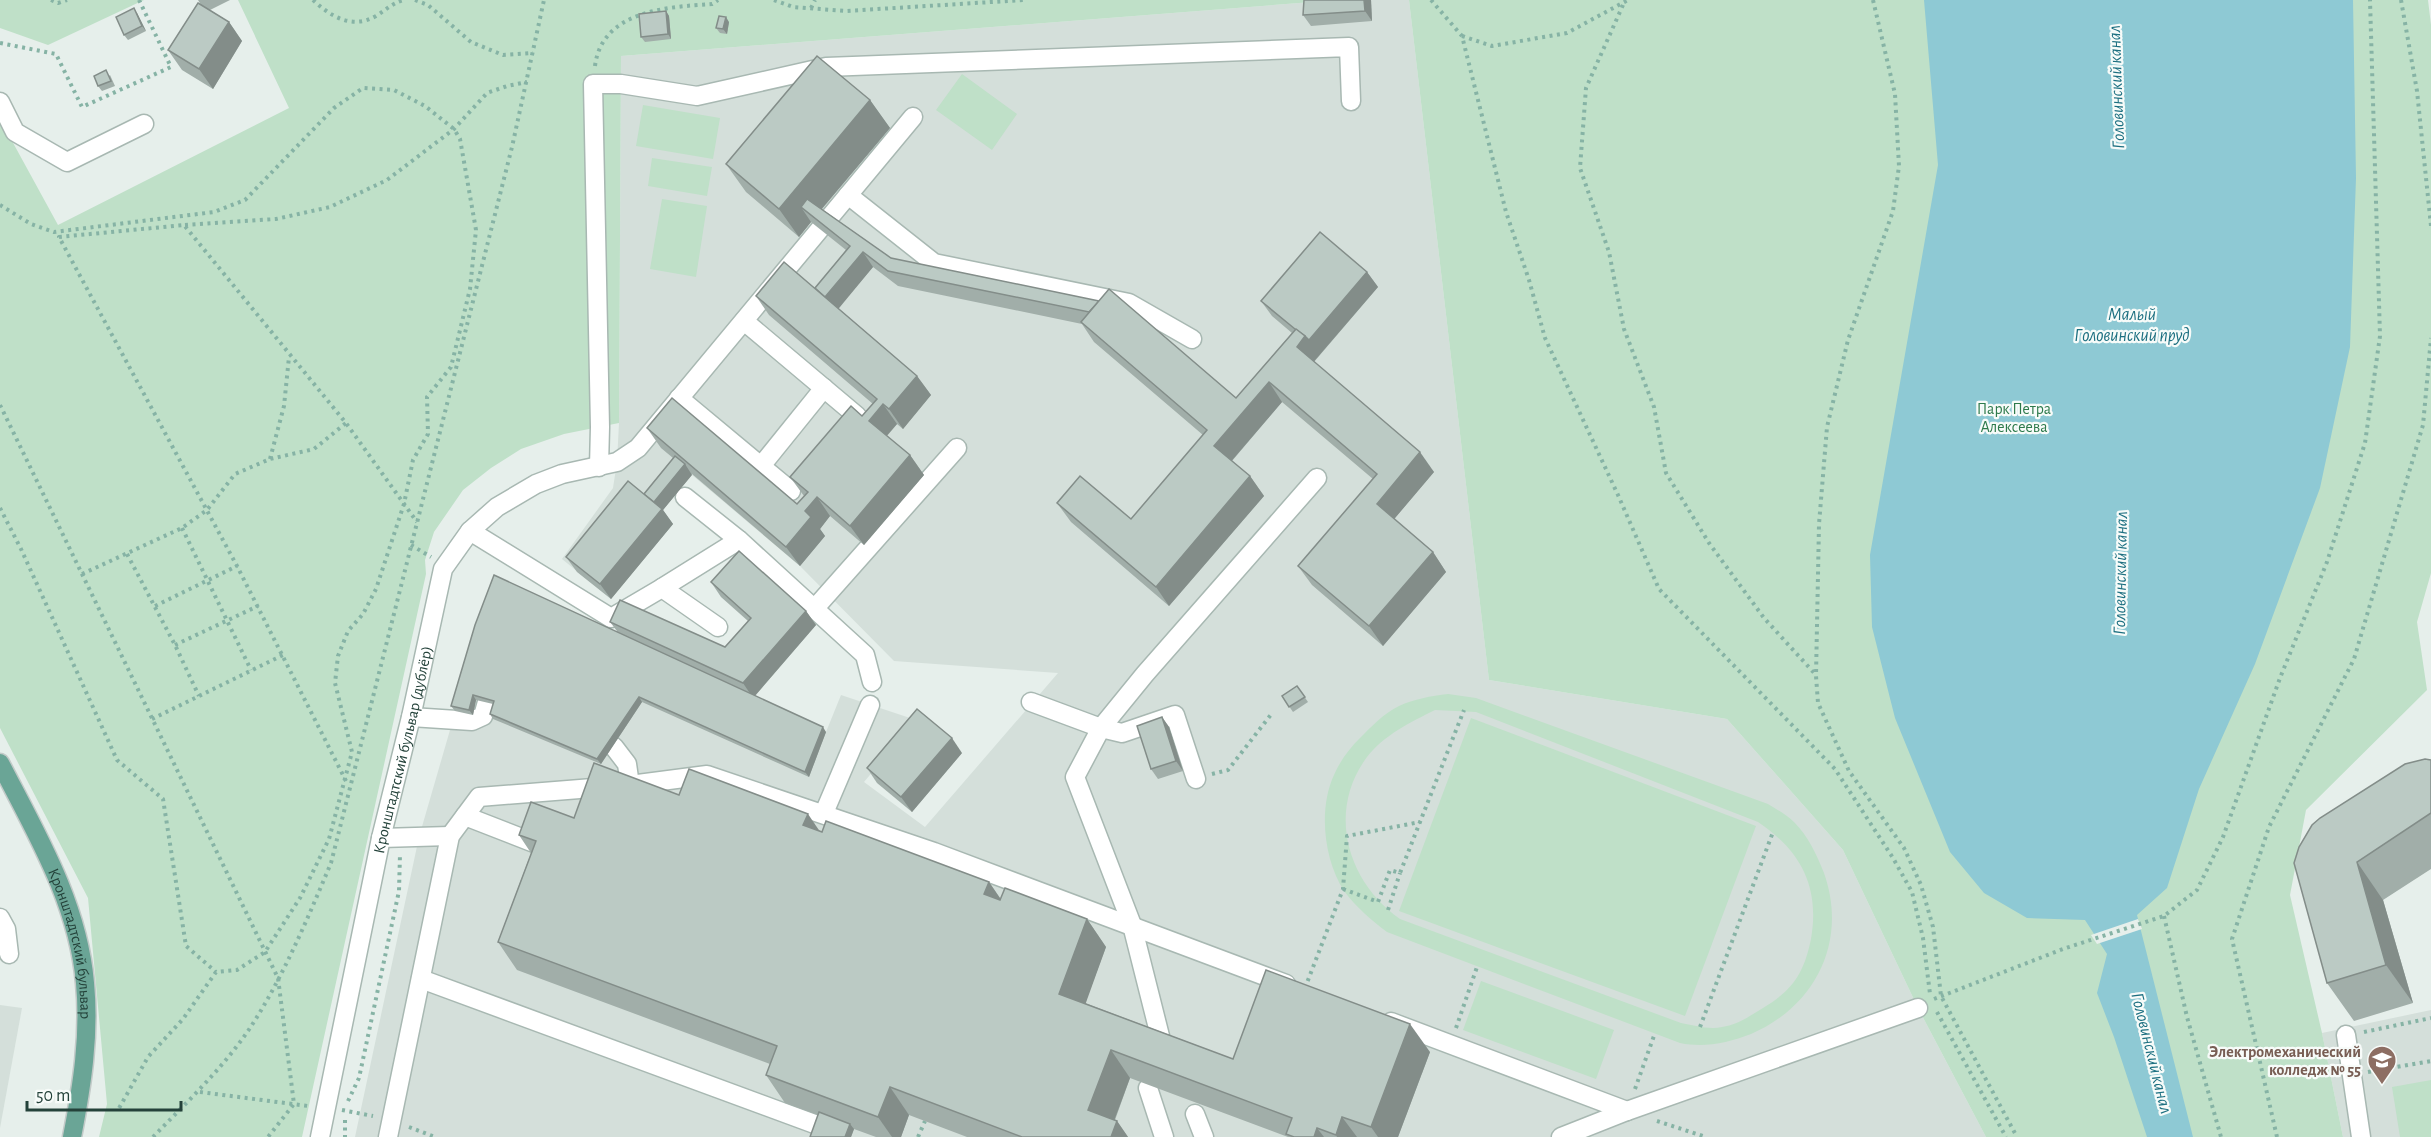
<svg xmlns="http://www.w3.org/2000/svg" width="2431" height="1137" font-family="'Alegreya Sans',sans-serif">
<style>
.built{fill:#d4dfda}
.green{fill:#bfe0c8;fill-rule:evenodd}
.water{fill:#8ec9d4}
.pier{fill:#e6efeb}
.lines{fill:none;stroke-linecap:round;stroke-linejoin:round}
.minor-casing{stroke:#a8b8b2;stroke-width:21}
.major-casing{stroke:#c2cac8;stroke-width:21}
.path{stroke:#86b3a5;stroke-width:4;stroke-dasharray:3 4.5;stroke-linecap:butt}
.minor{stroke:#fff;stroke-width:18}
.major{stroke:#6aa596;stroke-width:18}
.wall{fill:#a1aea9}
.shaded-wall{fill:#838d89}
.building{fill:#bbcac4;stroke:#838d89;stroke-width:1.5}
.labels{text-anchor:middle;stroke-width:4.5;stroke-linejoin:round;paint-order:stroke}
.park-label{font-size:16px;fill:#2d7a4b;stroke:#f7fbf9}
.street-label{font-size:16px;fill:#24423a;stroke:#f7fbf9}
.education-label{font-size:16px;font-weight:bold;fill:#785e54;stroke:#f7fbf9;text-anchor:end}
.water-label{font-size:18px;font-style:italic;fill:#1c6f80;stroke:#f7fbf9}
</style>
<rect width="100%" height="100%" fill="#e6efeb"/>
<g class="built">
<path d="M1338 0H1409L1489 680 1727 719 1843 850 1918 1008 1986 1137H355L419 837 479 630 826 732 841 695 916 720 864 782 925 827 1058 673 894 661 800 566 692 475 660 513 673 524 611 599 562 559 613 488 617 462 619 423 621 56Z"/>
<path d="M0 1005 22 1008 0 1128Z"/>
<path d="M2431 1010V1137H2343L2322 1033Z"/>
</g>
<g class="green">
<path d="M0 0H144L48 45 0 28Z"/>
<path d="M238 0H1338L621 56 619 423 564 434 521 449 491 468 463 490 434 532 425 560 426 574 302 1137H99L107 1104 88 898 0 728V119L58 225 289 108Z"/>
<path d="M1409 0H2428L2431 25V573L2417 622 2427 690 2306 810 2290 895 2322 1033 2343 1137H1986L1918 1008 1843 850 1727 719 1489 680Z"/>
<path d="M962 74 1017 114 992 150 936 110Z"/>
<path d="M643 105 720 118 713 159 636 146Z"/>
<path d="M652 158 712 167 707 196 648 186Z"/>
<path d="M662 199 707 206 696 277 650 269Z"/>
<path d="M1448 694 1476 698 1768 804C1776 809 1787 815 1794 822 1808 836 1817 855 1824 873 1848 941 1816 1006 1751 1034 1728 1043 1704 1048 1680 1043L1387 932C1371 920 1356 907 1344 891 1324 860 1318 809 1334 775 1340 761 1349 749 1360 738 1371 727 1384 713 1399 706 1414 699 1431 696 1448 694ZM1435 710 1476 712 1758 822C1801 851 1820 887 1811 939 1804 973 1793 990 1763 1008 1750 1016 1737 1025 1722 1027 1709 1030 1693 1025 1681 1023L1400 919C1348 883 1326 812 1367 757 1384 735 1411 722 1435 710Z"/>
<path d="M1471 718 1756 826 1685 1016 1399 911Z"/>
<path d="M1481 981 1614 1030 1596 1079 1463 1030Z"/>
<path d="M2431 1080V1137H2400L2392 1087Z"/>
</g>
<path class="water" d="M1924 0H2353L2356 178 2350 347 2320 488 2255 664 2199 789 2167 888 2137 915 2193 1137H2147L2114 1037 2097 993 2107 954 2085 920 2027 918 1984 893 1950 852 1895 718 1872 627 1870 555 1938 165Z"/>
<path class="pier" d="M2138 919 2142 929 2097 944 2091 935Z"/>
<g class="lines">
<g class="minor-casing">
<g id="minor">
<path d="M0 102 15 132 67 162 144 124"/>
<path d="M848 195 934 263 1129 303 1192 339"/>
<path d="M744 321 857 416"/>
<path d="M679 398 791 491"/>
<path d="M761 466 824 388"/>
<path d="M599 467 600 427 593 84H621L697 96 826 67 1349 47 1351 101"/>
<path d="M685 497 739 540 865 655 872 682"/>
<path d="M470 531 611 618 662 588 718 627"/>
<path d="M662 588 739 540"/>
<path d="M815 608 957 448"/>
<path d="M1031 702 1101 728 1122 733 1175 715 1196 779"/>
<path d="M411 717 472 721 483 716 487 702"/>
<path d="M614 747 627 764 630 785"/>
<path d="M824 813 870 705"/>
<path d="M465 816 542 846"/>
<path d="M381 838 450 836"/>
<path d="M0 918 6 929 9 954"/>
<path d="M421 979 820 1126"/>
<path d="M1391 1022 1627 1111 1561 1137"/>
<path d="M2346 1035 2361 1137"/>
<path d="M1164 1052 1132 925 1075 777 1101 728 1145 674 1317 478"/>
<path d="M1148 1088 1164 1137"/>
<path d="M1627 1111 1918 1008"/>
<path d="M1195 1114 1204 1137"/>
<path id="s1" d="M320 1137 381 838 411 717 443 569 470 531 497 507 536 484 562 474 617 462 638 448 913 117"/>
<path d="M388 1137 450 836 479 797 630 785 707 775 934 852 1286 984"/>
</g>
</g>
<g class="major-casing">
<g id="major">
<path id="s2" d="M0 763C36 833 78 903 85 983 90 1035 82 1086 72 1137"/>
</g>
</g>
<g class="path">
<path d="M51 0 58 3 67 0"/>
<path d="M313 0C330 16 352 30 376 16 386 10 392 3 404 0"/>
<path d="M415 0 428 5 471 42 503 55 533 53"/>
<path d="M774 0 793 7 846 11 1024 0"/>
<path d="M1431 0 1462 36 1506 212 1529 280 1545 338 1618 495 1659 589 1835 769 1893 858 1912 892 1923 938 1930 994"/>
<path d="M1873 0 1895 94 1899 166 1893 211 1848 340 1827 427 1819 524 1816 676 1818 703 1849 771 1904 848 1921 885 1933 927 1941 996 2017 1137"/>
<path d="M2401 0 2417 91 2431 226"/>
<path d="M1623 5 1586 88 1580 168 1609 252 1624 329 1654 407 1666 473 1709 543 1764 618 1816 675"/>
<path d="M811 8 815 0"/>
<path d="M1462 36 1492 46 1567 33 1628 0"/>
<path d="M0 43 56 54 82 107 171 67 139 0"/>
<path d="M595 66C602 10 668 7 712 4L718 0"/>
<path d="M0 205 31 224 54 232 214 212 245 200 334 108 363 88 394 90 425 106 454 129 460 139 476 230 470 289 451 367 427 397 428 434 413 460 404 504 376 589 363 614 348 631 338 656 335 683 352 752 329 839 300 898 265 952 237 970 216 972 183 1019 148 1057 118 1110"/>
<path d="M185 225 276 219 330 207 387 180 454 129 487 93 507 86 527 82"/>
<path d="M0 405 278 978 294 1104 268 1137"/>
<path d="M270 459 284 406 289 357"/>
<path d="M0 508 21 549 117 760 163 799 186 946 216 972"/>
<path d="M182 528 251 670"/>
<path d="M411 545 431 557"/>
<path d="M127 554 175 645 199 696"/>
<path d="M82 574 182 528 207 510 235 474 270 459 314 449 346 423"/>
<path d="M155 606 237 566"/>
<path d="M175 645 258 606"/>
<path d="M152 719 283 655"/>
<path d="M1212 774 1228 770 1273 712"/>
<path d="M346 781 237 566 59 237 184 225 346 423 417 522"/>
<path d="M1343 889 1378 902 1390 870 1400 873 1464 710"/>
<path d="M1388 910 1400 873"/>
<path d="M2164 916 2187 1017 2221 1137"/>
<path d="M1305 988 1343 889 1347 836 1420 822"/>
<path d="M1934 999 2063 949 2164 916 2197 890 2223 837 2280 678 2327 562 2365 443 2380 336 2370 0"/>
<path d="M1937 1012 2006 1137"/>
<path d="M1700 1027 1773 832"/>
<path d="M1456 1028 1477 967"/>
<path d="M2364 1032 2431 1018"/>
<path d="M2368 1072 2431 1061"/>
<path d="M1635 1089 1655 1033"/>
<path d="M200 1092 308 1106"/>
<path d="M348 1101 359 1078 399 891 400 854"/>
<path d="M342 1110 373 1116"/>
<path d="M345 1120V1137"/>
<path d="M1657 1121 1706 1137"/>
<path d="M409 1127 435 1137"/>
<path d="M153 1137C186 1103 221 1070 248 1031 282 980 307 920 331 863L512 147 544 0"/>
<path d="M918 1137 925 1121"/>
<path d="M2277 1137 2232 939 2269 827 2354 659 2423 425 2431 338"/>
</g>
<use href="#minor" class="minor"/>
<use href="#major" class="major"/>
</g>
<g class="wall">
<path d="M198 0H230L210 10 229 22 242 41 213 89 182 70 168 50 201 5Z"/>
<path d="M1371 0 1372 21 1311 26 1303 15Z"/>
<path d="M666 11 669 16 671 39 645 42 641 37Z"/>
<path d="M137 13 146 31 128 40 124 35Z"/>
<path d="M729 22 727 34 720 33 716 28Z"/>
<path d="M110 75 115 86 102 91 98 86Z"/>
<path d="M870 100 890 128 822 209 891 258 1099 301 1236 398 1292 333 1272 316 1261 301 1367 272 1378 287 1314 362 1434 472 1394 519 1433 552 1446 572 1383 646 1312 585 1298 566 1373 479 1282 402 1232 461 1250 476 1264 496 1169 606 1071 522 1057 503 1131 519 1203 435 1094 342 1082 324 898 286 873 267 838 308 917 376 931 395 903 429 897 424 887 436 910 455 924 475 864 545 830 516 820 529 825 536 800 566 692 474 663 510 673 524 611 599 577 572 566 557 644 494 673 458 661 448 647 428 797 504 804 496 790 477 862 416 873 404 769 315 756 296 815 288 846 250 811 222 799 237 746 192 726 164Z"/>
<path d="M711 582 806 611 816 625 755 696 826 732 809 777 642 702 601 764 493 719 490 714 493 704 476 700 473 715 455 711 451 706 475 625 617 631 610 622 725 647 748 621 721 597Z"/>
<path d="M1297 686 1308 702 1293 712 1282 696Z"/>
<path d="M1162 717 1169 727 1183 771 1158 779 1151 769Z"/>
<path d="M962 753 912 812 877 783 867 768Z"/>
<path d="M2431 760V869L2383 900 2413 1003 2354 1021 2327 983 2320 818Z"/>
<path d="M679 795 820 831 989 882 1000 898 1087 919 1106 947 1085 1003 1233 1059 1430 1052 1398 1137H1288L1130 1078 1115 1120 1117 1121 1128 1137H967L909 1115 901 1137H876L854 1129 851 1137 818 1115 785 1103 766 1075 770 1064 517 970 498 942 531 853 519 835 574 818Z"/>
</g>
<g class="shaded-wall">
<path d="M1364 0H1371L1372 21 1365 11Z"/>
<path d="M134 8 137 13 146 31 142 26Z"/>
<path d="M666 11 669 16 671 39 668 34Z"/>
<path d="M726 17 729 22 727 34 723 29Z"/>
<path d="M229 22 242 41 213 89 199 69Z"/>
<path d="M870 100 890 128 814 218 801 207 811 222 799 237 779 209Z"/>
<path d="M863 252 873 267 835 313 824 298Z"/>
<path d="M1367 272 1378 287 1310 366 1297 347 1305 336Z"/>
<path d="M917 376 931 395 903 429 889 409Z"/>
<path d="M1269 382 1282 402 1228 465 1214 446Z"/>
<path d="M883 404 897 424 883 440 869 421Z"/>
<path d="M1420 452 1434 472 1390 524 1377 504Z"/>
<path d="M910 455 924 475 864 545 850 526Z"/>
<path d="M685 464 692 475 663 510 673 524 611 599 600 584 653 503Z"/>
<path d="M1250 476 1264 496 1169 606 1156 587Z"/>
<path d="M817 497 830 516 820 529 825 536 800 566 786 547 805 511Z"/>
<path d="M1433 552 1446 572 1383 646 1369 626Z"/>
<path d="M806 611 816 625 753 698 743 683Z"/>
<path d="M473 695 476 700 473 715 469 710Z"/>
<path d="M639 697 642 702 601 764 597 759Z"/>
<path d="M1162 717 1169 727 1183 771 1176 761Z"/>
<path d="M823 727 826 732 809 777 805 772Z"/>
<path d="M952 738 962 753 912 812 901 797Z"/>
<path d="M808 814 827 842 803 825Z"/>
<path d="M2357 862 2383 900 2413 1003 2386 965Z"/>
<path d="M989 882 1008 910 984 894Z"/>
<path d="M1087 919 1106 947 1079 1022 1059 994Z"/>
<path d="M1410 1024 1430 1052 1398 1137H1378L1371 1127Z"/>
<path d="M1111 1050 1130 1078 1108 1137 1088 1110Z"/>
<path d="M890 1087 909 1115 901 1137H892L878 1117Z"/>
<path d="M1342 1117 1357 1137H1337L1336 1135Z"/>
<path d="M1117 1121 1128 1137H1111Z"/>
<path d="M850 1124 854 1129 851 1137H845Z"/>
<path d="M1317 1128 1324 1137H1314Z"/>
</g>
<g class="building">
<path d="M1304 0H1364L1365 11 1303 15Z"/>
<path d="M198 3 229 22 199 69 168 50Z"/>
<path d="M134 8 142 26 124 35 116 17Z"/>
<path d="M666 11 668 34 641 37 639 14Z"/>
<path d="M719 16 726 17 723 29 716 28Z"/>
<path d="M817 56 870 100 779 209 726 164Z"/>
<path d="M106 70 111 81 98 86 94 76Z"/>
<path d="M807 199 891 258 1099 301 1089 312 888 271 863 252 825 297 815 288 850 246 801 207Z"/>
<path d="M1320 232 1367 272 1309 340 1305 336 1295 329 1261 301Z"/>
<path d="M784 262 917 376 889 409 883 404 869 421 910 455 850 526 817 497 805 511 811 517 786 547 647 428 672 398 797 504 808 492 790 477 851 406 862 416 877 399 756 296Z"/>
<path d="M1109 289 1236 398 1296 329 1305 336 1297 347 1420 452 1377 504 1433 552 1369 626 1298 566 1377 474 1269 382 1214 446 1250 476 1156 587 1057 503 1080 476 1131 519 1207 430 1081 322Z"/>
<path d="M675 456 685 464 654 502 644 494Z"/>
<path d="M628 481 662 509 600 584 566 557Z"/>
<path d="M739 551 806 611 743 683 610 622 620 600 725 647 751 618 711 582Z"/>
<path d="M494 575 823 727 805 772 639 697 597 759 490 714 494 701 473 695 469 710 451 706 475 625Z"/>
<path d="M1297 686 1305 697 1289 707 1282 696Z"/>
<path d="M917 709 952 738 901 797 867 768Z"/>
<path d="M1162 717 1176 761 1151 769 1137 726Z"/>
<path d="M2425 759 2431 760V813L2357 862 2386 965 2327 983 2294 863 2299 847 2312 825 2320 818 2405 764Z"/>
<path d="M594 763 679 795 689 769 808 814 803 825 822 832 826 821 989 882 984 894 1000 900 1005 888 1087 919 1059 994 1233 1059 1266 970 1410 1024 1371 1127 1342 1117 1336 1135 1317 1128 1314 1137H1294L1286 1134 1292 1118 1111 1050 1088 1110 1117 1121 1111 1137H1022L890 1087 878 1117 766 1075 777 1046 498 942 536 841 519 835 531 802 574 818Z"/>
<path d="M819 1112 850 1124 845 1137H810Z"/>
</g>
<defs>
<g id="university-pin" transform="scale(1.5)"><path d="M0 17L-7.5 6A9.5 9.5 0 1 1 7.5 6Z" fill="#8d6e63" stroke="#f7fbf9"/><path d="M0-5L7-2L0 1L-7-2ZM-4 1L0 2.5L4 1V4Q0 6-4 4Z" fill="#fff"/></g>
</defs>
<g fill-rule="evenodd">
<use href="#university-pin" x="2382" y="1060"/>
</g>
<g class="labels">
<g class="park-label">
<text x="2014" y="414">Парк Петра<tspan x="2014" dy="18">Алексеева</tspan></text>
</g>
<g class="street-label">
<text dy="6" stroke="none"><textPath href="#s1" startOffset="396">Кронштадтский бульвар (дублёр)</textPath></text>
<text dy="6" stroke="none"><textPath href="#s2" startOffset="196">Кронштадтский бульвар</textPath></text>
</g>
<g class="education-label">
<text x="2361" y="1057">Электромеханический<tspan x="2361" dy="18">колледж № 55</tspan></text>
</g>
<g class="water-label">
<text transform="translate(2116 87) rotate(-92)" y="6">Головинский канал</text>
<text x="2132" y="320">Малый<tspan x="2132" dy="21">Головинский пруд</tspan></text>
<text transform="translate(2120 573) rotate(-89)" y="6">Головинский канал</text>
<text transform="translate(2152 1053) rotate(76)" y="6">Головинский канал</text>
</g>
</g>
<path d="M27 1101v9h154v-9" fill="none" stroke="#24423a" stroke-width="3"/>
<text x="36" y="1101" font-size="18" fill="#24423a" stroke="#f7fbf9" stroke-width="4.5" paint-order="stroke">50 m</text>
</svg>
